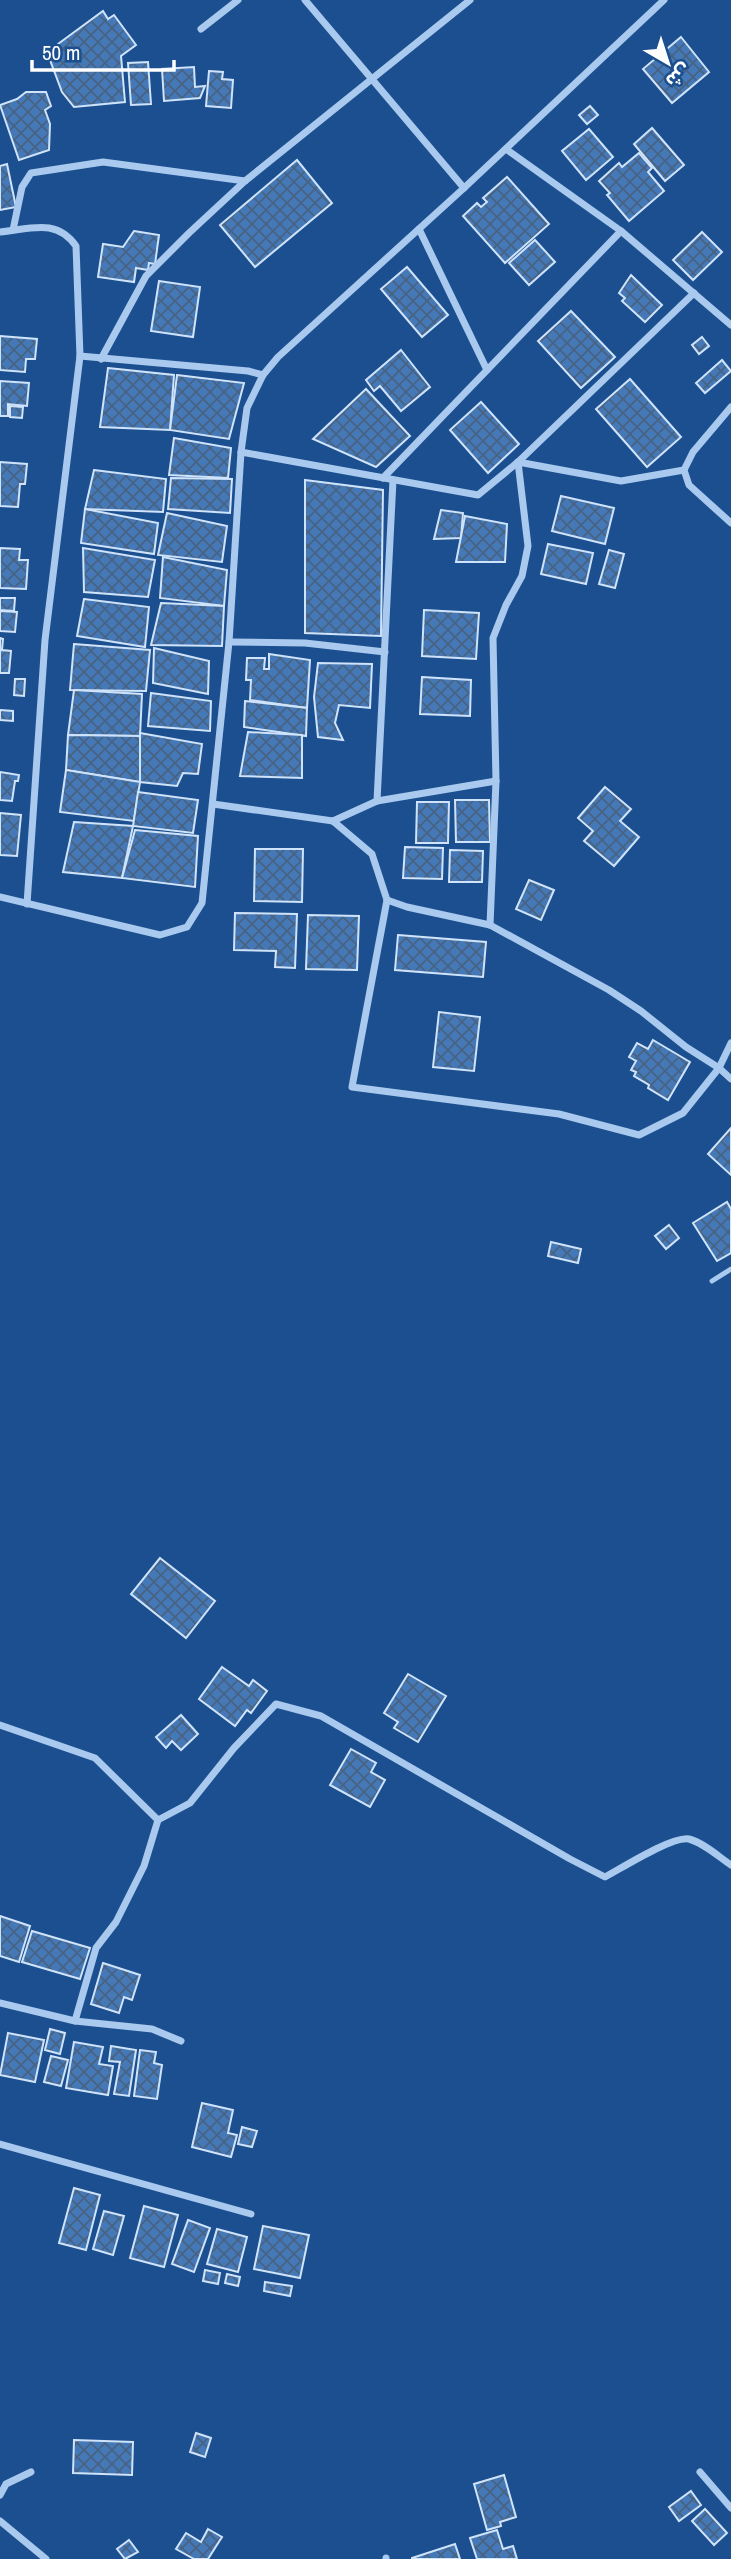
<svg xmlns="http://www.w3.org/2000/svg" width="731" height="2559" font-family="'Archivo Narrow','Noto Sans Arabic',sans-serif">
<style>
.building{fill:url(#building-cross-hatch);stroke:#cfe3fa;stroke-width:2}
.lines{fill:none;stroke-linecap:round;stroke-linejoin:round}
.service{stroke:#a9c9ee;stroke-width:5}
.minor{stroke:#a9c9ee;stroke-width:7}
</style>
<defs>
<pattern id="building-cross-hatch" width="8" height="8" patternUnits="userSpaceOnUse" patternTransform="scale(1.75)"><rect width="8" height="8" fill="#4478b7"/><path d="M0 0l8 8M0 8l8-8" fill="none" stroke="#486282"/></pattern>
</defs>
<rect width="100%" height="100%" fill="#1b4f8f"/>
<g class="building">
<path d="M103 11 108 19 114 15 136 45 121 56 125 102 74 107 62 92 47 52Z"/>
<path d="M681 37 709 72 672 103 643 69Z"/>
<path d="M148 62 151 104 131 105 128 63Z"/>
<path d="M194 67 195 87 205 86 200 98 164 101 162 69Z"/>
<path d="M209 71 223 72 222 79 233 80 231 108 206 106Z"/>
<path d="M26 92H46L51 106 45 110 50 124 49 150 19 160 0 105 17 99Z"/>
<path d="M590 106 598 115 587 124 579 115Z"/>
<path d="M652 128 684 165 665 181 634 144Z"/>
<path d="M589 129 613 157 586 180 562 151Z"/>
<path d="M639 153 652 168 648 172 664 191 629 221 607 195 610 193 599 181 619 163 622 167Z"/>
<path d="M297 160 332 203 255 267 220 225Z"/>
<path d="M7 164 16 207 0 210V166Z"/>
<path d="M507 177 549 224 505 263 463 216 477 203 481 207 487 202 483 198Z"/>
<path d="M134 231 159 235 155 264 149 263 148 270 136 268 134 282 98 277 103 244 123 247Z"/>
<path d="M702 232 722 252 693 280 673 260Z"/>
<path d="M535 240 555 262 529 285 509 263Z"/>
<path d="M407 267 448 315 422 337 381 289Z"/>
<path d="M631 275 662 305 645 322 622 301 625 298 619 293Z"/>
<path d="M159 281 200 287 193 337 151 331Z"/>
<path d="M571 311 615 357 581 388 538 341Z"/>
<path d="M0 336 37 339 35 359H26L25 372 0 370Z"/>
<path d="M702 337 709 346 699 354 692 345Z"/>
<path d="M401 350 430 387 401 411 380 386 374 391 366 380Z"/>
<path d="M722 360 731 371 705 393 696 383Z"/>
<path d="M108 368 174 375 170 430 100 427Z"/>
<path d="M177 375 244 383 229 439 170 430Z"/>
<path d="M630 379 681 437 647 467 596 409Z"/>
<path d="M0 381 29 383 27 406 8 404V416H0Z"/>
<path d="M366 389 410 436 376 467 313 439Z"/>
<path d="M481 402 519 444 488 473 450 430Z"/>
<path d="M10 406 23 407 22 418 10 417Z"/>
<path d="M174 438 231 448 228 478 169 475Z"/>
<path d="M0 462 27 464 25 484H20L18 507 0 506Z"/>
<path d="M94 470 166 479 163 512 85 509Z"/>
<path d="M171 478 232 479 230 513 168 509Z"/>
<path d="M305 480 383 490 381 636 305 633Z"/>
<path d="M561 496 614 508 605 544 552 531Z"/>
<path d="M85 509 158 523 154 554 81 543Z"/>
<path d="M441 510 463 513 461 538 434 539Z"/>
<path d="M167 513 227 526 222 562 158 555Z"/>
<path d="M465 516 507 524 505 562H456Z"/>
<path d="M548 544 593 553 586 584 541 574Z"/>
<path d="M0 548 20 549 19 560H28L26 589 0 588Z"/>
<path d="M83 548 155 560 148 597 84 592Z"/>
<path d="M609 550 624 554 615 588 599 584Z"/>
<path d="M163 557 227 570 224 606 160 598Z"/>
<path d="M0 598H15L14 611 0 610Z"/>
<path d="M84 599 149 607 145 647 77 636Z"/>
<path d="M161 603 224 606 222 646 151 645Z"/>
<path d="M424 610 479 613 476 659 422 656Z"/>
<path d="M0 611 17 612 15 632 0 631Z"/>
<path d="M0 638 3 639 2 650 11 651 9 673H0Z"/>
<path d="M74 644 150 650 146 691 70 690Z"/>
<path d="M154 648 209 661 208 694 153 683Z"/>
<path d="M269 654 310 660 307 708 250 700 251 680H246L247 658H265L264 669H269Z"/>
<path d="M318 663 372 664 370 708 339 705 335 723 343 740 318 737 314 697Z"/>
<path d="M422 677 471 680 470 716 420 714Z"/>
<path d="M15 679H25L24 696 14 695Z"/>
<path d="M74 690 142 694 140 736 68 735Z"/>
<path d="M151 693 211 701 210 731 148 726Z"/>
<path d="M245 701 307 708 306 736 244 727Z"/>
<path d="M0 710 13 711V721L0 720Z"/>
<path d="M248 732 302 735V778L240 776Z"/>
<path d="M140 733 202 744 198 774 183 773 177 786 140 782Z"/>
<path d="M68 735 140 736V782L66 770Z"/>
<path d="M66 770 140 782 134 821 60 812Z"/>
<path d="M0 772 19 775 18 781H15L12 801 0 800Z"/>
<path d="M605 787 631 809 620 821 639 837 614 866 584 841 593 831 578 818Z"/>
<path d="M138 792 198 800 193 833 133 826Z"/>
<path d="M455 800H489L490 842H456Z"/>
<path d="M417 802H449L448 843H416Z"/>
<path d="M0 813 21 815 17 856 0 855Z"/>
<path d="M74 822 133 826 122 878 63 872Z"/>
<path d="M135 830 198 836 195 887 122 878Z"/>
<path d="M405 847 443 848 442 879 403 878Z"/>
<path d="M255 849H303L302 902 254 901Z"/>
<path d="M450 850 483 851 482 882H449Z"/>
<path d="M529 880 554 890 541 920 516 909Z"/>
<path d="M235 913 297 914 295 968 275 967 276 951 234 950Z"/>
<path d="M308 915 359 916 357 970 306 969Z"/>
<path d="M398 935 486 942 483 977 395 970Z"/>
<path d="M439 1012 480 1017 474 1071 433 1067Z"/>
<path d="M653 1040 690 1062 668 1100 648 1088 649 1085 634 1076 636 1072 631 1070 636 1061 629 1057 637 1043 648 1049Z"/>
<path d="M731 1128V1175L708 1154Z"/>
<path d="M727 1202 731 1209V1253L717 1261 693 1223Z"/>
<path d="M669 1225 679 1238 666 1249 655 1236Z"/>
<path d="M551 1242 581 1249 578 1263 548 1256Z"/>
<path d="M160 1558 215 1601 186 1638 131 1594Z"/>
<path d="M222 1667 249 1686 253 1680 267 1691 251 1713 247 1710 235 1726 199 1699Z"/>
<path d="M408 1674 446 1696 418 1742 394 1728 398 1722 384 1713Z"/>
<path d="M181 1715 198 1734 181 1750 172 1741 166 1748 156 1737Z"/>
<path d="M351 1749 376 1763 371 1772 385 1780 370 1807 330 1785Z"/>
<path d="M0 1916 30 1926 19 1962 0 1956Z"/>
<path d="M32 1931 90 1948 80 1979 22 1962Z"/>
<path d="M103 1963 140 1975 132 2000 124 1997 119 2013 91 2004Z"/>
<path d="M50 2029 65 2033 60 2054 45 2050Z"/>
<path d="M8 2033 44 2040 35 2082 0 2075Z"/>
<path d="M74 2042 103 2047 99 2064 113 2066 108 2095 66 2088Z"/>
<path d="M111 2046 136 2050 129 2096 114 2094 120 2062 109 2061Z"/>
<path d="M140 2050 156 2052 154 2063 162 2065 157 2099 134 2096Z"/>
<path d="M51 2056 68 2060 61 2086 44 2082Z"/>
<path d="M202 2103 233 2110 228 2133 237 2135 231 2157 192 2147Z"/>
<path d="M242 2127 257 2131 252 2147 238 2144Z"/>
<path d="M74 2188 100 2195 86 2250 59 2243Z"/>
<path d="M144 2206 178 2215 164 2267 130 2258Z"/>
<path d="M104 2211 124 2216 113 2255 93 2249Z"/>
<path d="M188 2220 210 2228 194 2272 172 2264Z"/>
<path d="M263 2226 309 2235 300 2278 254 2269Z"/>
<path d="M217 2229 247 2237 238 2272 207 2264Z"/>
<path d="M205 2270 220 2273 218 2284 203 2281Z"/>
<path d="M227 2274 240 2277 238 2286 225 2283Z"/>
<path d="M265 2282 292 2286 290 2296 264 2291Z"/>
<path d="M196 2433 211 2438 205 2457 190 2452Z"/>
<path d="M74 2440 133 2442 132 2475 73 2473Z"/>
<path d="M504 2475 516 2517 500 2522 501 2526 487 2530 474 2484Z"/>
<path d="M691 2491 701 2505 679 2521 669 2507Z"/>
<path d="M705 2509 727 2533 714 2545 692 2521Z"/>
<path d="M208 2529 222 2537 208 2559H194L176 2549 186 2533 201 2542Z"/>
<path d="M497 2530 503 2549 513 2546 517 2559H477L470 2538Z"/>
<path d="M129 2540 138 2552 125 2559 117 2549Z"/>
<path d="M455 2544 460 2559H412V2558Z"/>
</g>
<g class="lines">
<path class="service" d="M712 1281 731 1269"/>
<g class="minor">
<path d="M305 0 464 188"/>
<path d="M201 29 238 0"/>
<path d="M506 149 621 231 731 325"/>
<path d="M419 229 487 370"/>
<path d="M13 230 22 187 31 173 103 162 245 181"/>
<path d="M0 232C31 229 56 218 76 246L80 356 45 640 27 904"/>
<path d="M80 356 248 371 263 375"/>
<path d="M101 359 146 276 189 233 245 181 470 0"/>
<path d="M731 407 693 452 684 470 689 485 731 523"/>
<path d="M241 452 478 495 518 462 694 293"/>
<path d="M383 478 621 231"/>
<path d="M229 642 305 643 385 652"/>
<path d="M377 801 393 480"/>
<path d="M213 804 333 821 372 854 387 900 407 907 490 925 609 990 641 1011 686 1047 719 1068 731 1079"/>
<path d="M333 821 377 801 496 781"/>
<path d="M0 897 160 935 187 927 202 903 229 642 241 452 247 408 263 375 278 357 464 188 664 0"/>
<path d="M387 900 352 1087 559 1114 639 1135 683 1113 719 1068 731 1043"/>
<path d="M490 925 496 781 493 638 506 605 522 576 528 546 518 462 621 481 684 470"/>
<path d="M0 1725 95 1758 158 1820"/>
<path d="M0 2003 75 2021 152 2029 181 2041"/>
<path d="M75 2021 96 1948 116 1922 144 1866 158 1820 190 1803 234 1748 276 1704 321 1716 570 1859 605 1877C622 1868 672 1836 689 1839 704 1843 719 1857 731 1865"/>
<path d="M0 2144 251 2214"/>
<path d="M700 2472 731 2508"/>
<path d="M0 2495 6 2484 31 2472"/>
<path d="M0 2521 46 2559"/>
<path d="M386 2558V2559"/>
</g>
</g>
<g transform="translate(668 63) rotate(141)" stroke="#1b4f8f" stroke-width="5" paint-order="stroke">
<path d="M0-5L12 26L0 18L-12 26Z" fill="#ffffff"/>
<text y="-10" font-size="19" font-weight="bold" text-anchor="middle" fill="#ffffff">ش</text>
</g>
<path d="M32 60v10h142v-10" fill="none" stroke="#ffffff" stroke-width="3.5"/>
<text x="42" y="60" font-size="21" fill="#ffffff" stroke="#1b4f8f" stroke-width="5" paint-order="stroke">50 m</text>
</svg>
